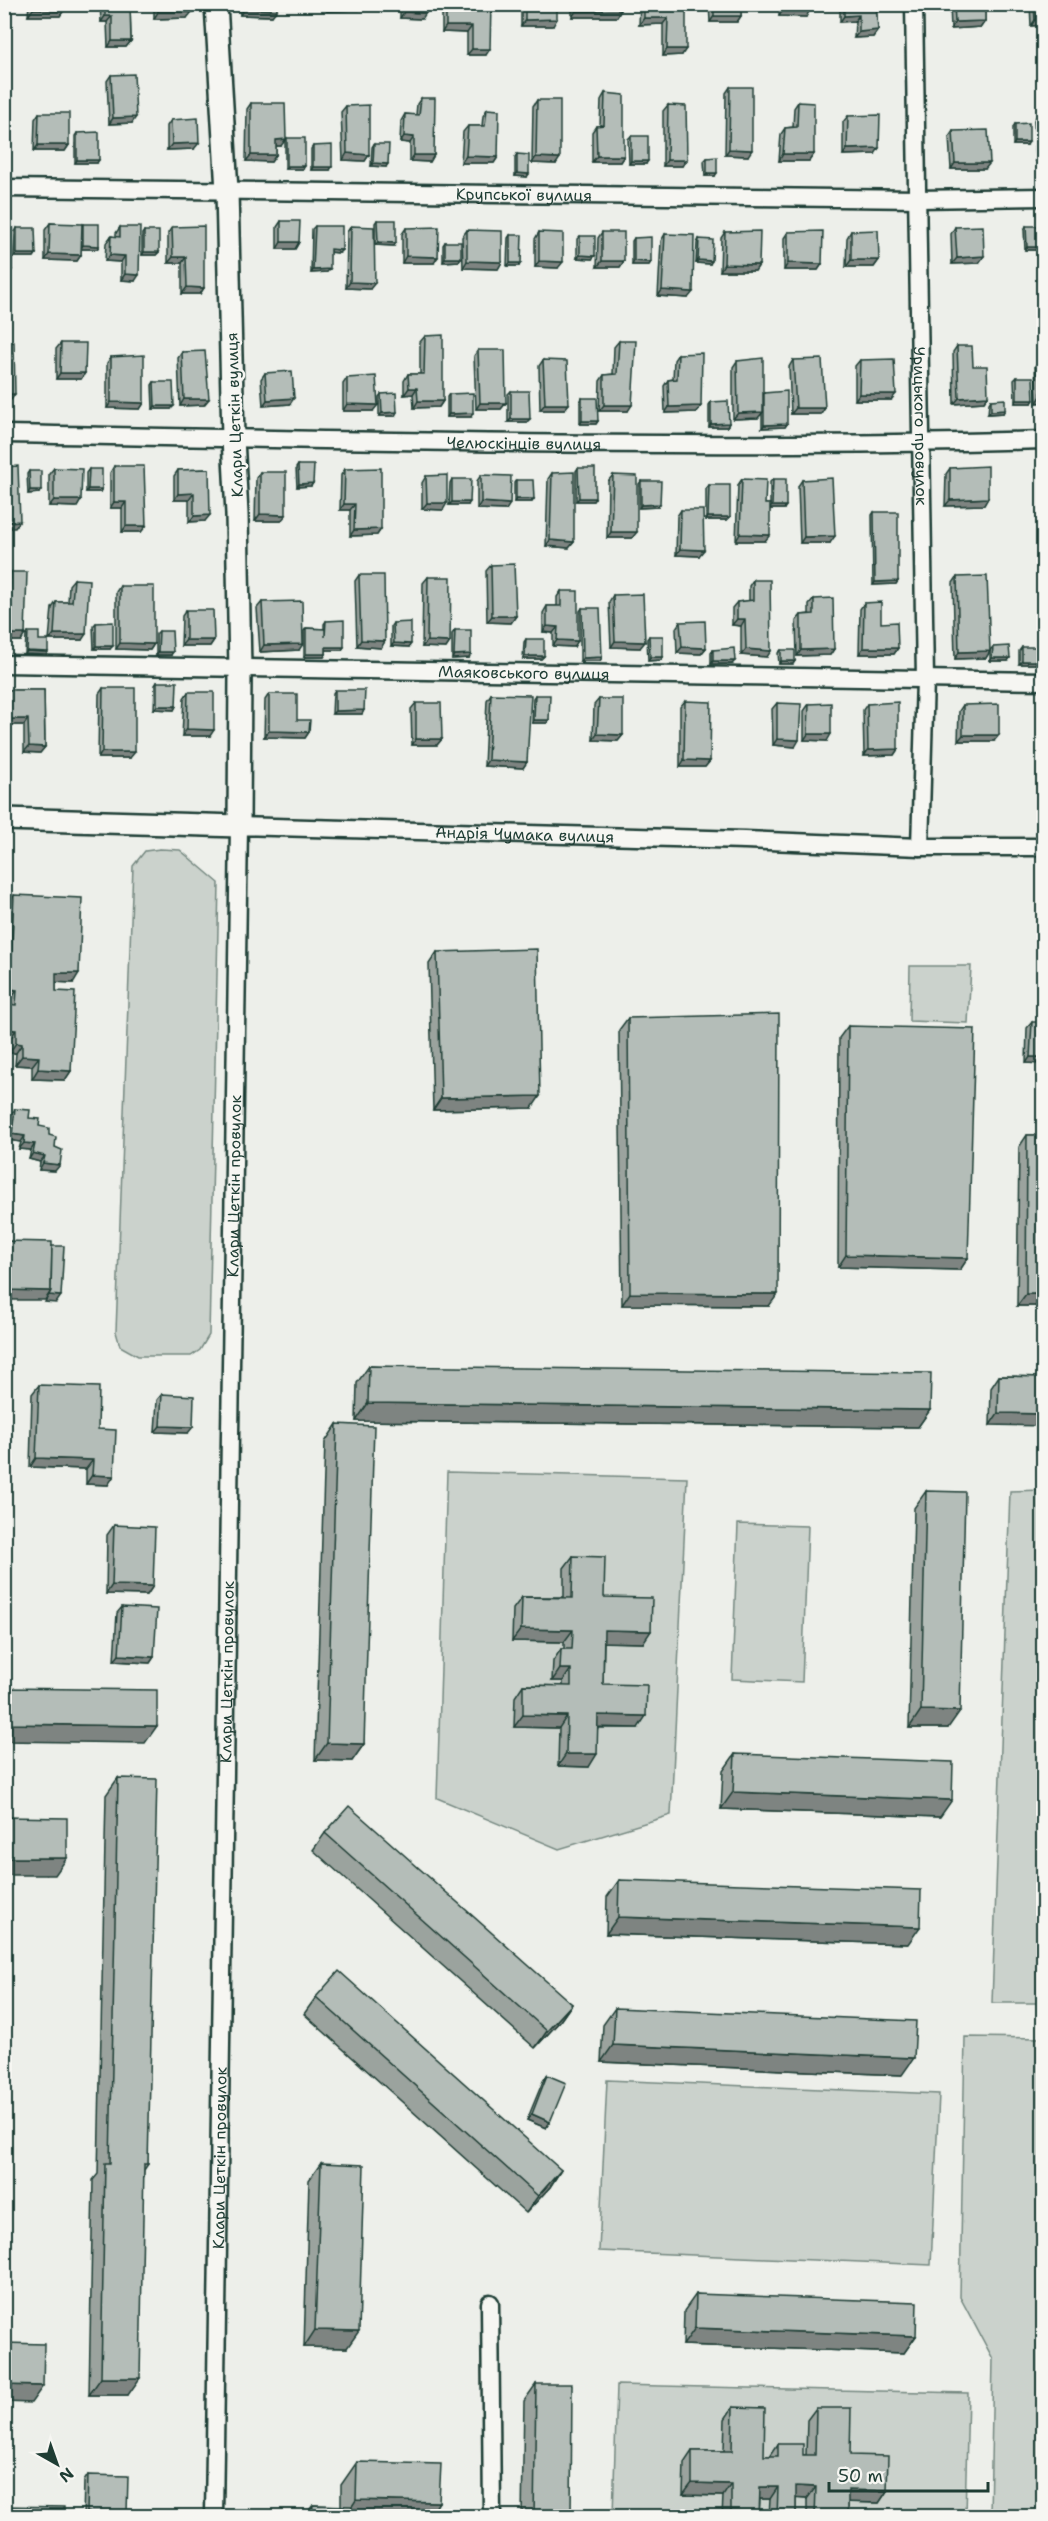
<svg xmlns="http://www.w3.org/2000/svg" width="1048" height="2521" font-family="'Shantell Sans',sans-serif">
<style>
.green{fill:#cbd2cc;stroke:#758880;stroke-width:1.5}
.lines{fill:none;stroke-linecap:round;stroke-linejoin:round}
.minor-casing{stroke:#1f3d34;stroke-width:21}
.tertiary-casing{stroke:#1f3d34;stroke-width:26}
.minor{stroke:#f6f6f2;stroke-width:16}
.tertiary{stroke:#f6f6f2;stroke-width:21}
.wall{fill:#9ba39e;stroke:#1f3d34;stroke-width:1.5}
.shaded-wall{fill:#7e8481;stroke:#1f3d34;stroke-width:1.5}
.building{fill:#b4bdb8;stroke:#1f3d34;stroke-width:1.5}
.labels{text-anchor:middle;stroke-width:5;stroke-linejoin:round;paint-order:stroke}
.street-label{font-size:16px;fill:#1f3d34;stroke:#f6f6f2}
</style>
<rect width="100%" height="100%" fill="#edefea"/>
<filter id="ink" filterUnits="userSpaceOnUse"><feTurbulence type="fractalNoise" baseFrequency=".0167" numOctaves="2"/><feDisplacementMap in="SourceGraphic" scale="12" xChannelSelector="R" yChannelSelector="G"/><feConvolveMatrix kernelMatrix="1 2 1 2 8 2 1 2 1" color-interpolation-filters="sRGB"/></filter>
<g filter="url(#ink)">
<g class="green">
<path d="M160 849 180 850 219 883 209 1335 200 1350 191 1356H138L120 1346 116 1332 133 866 145 851Z"/>
<path d="M910 966H971L968 1023 909 1021Z"/>
<path d="M447 1472 687 1478 671 1815 559 1849 437 1798Z"/>
<path d="M1043 1490V2003H992L1010 1491Z"/>
<path d="M738 1524 808 1526 802 1682 732 1679Z"/>
<path d="M965 2037 1043 2038V2516H990L993 2359 960 2297Z"/>
<path d="M607 2080 939 2094 931 2265 599 2251Z"/>
<path d="M617 2385 968 2393 965 2516H613Z"/>
</g>
<g class="lines">
<g class="minor-casing">
<g id="minor">
<path id="s1" d="M914 4 925 679 920 847"/>
<path id="s2" d="M4 188 919 199 1044 197"/>
<path id="s3" d="M4 434C351 440 697 450 1044 440"/>
<path id="s4" d="M4 664 1044 681"/>
<path d="M490 2303 492 2516"/>
<path id="s5" d="M214 2516 239 826 745 840 920 847H1044"/>
</g>
</g>
<g class="tertiary-casing">
<path id="tertiary" d="M4 819 239 826 240 670 237 514 233 438 227 191 216 4"/>
</g>
<use href="#minor" class="minor"/>
<use href="#tertiary" class="tertiary"/>
</g>
<g class="wall">
<path d="M29 4H64V10L60 16H28Z"/>
<path d="M100 4H130L131 41 126 47H108L107 22H101Z"/>
<path d="M154 4H191L187 18 154 19Z"/>
<path d="M239 4H277L272 16 240 15Z"/>
<path d="M327 4H363L359 10 327 11Z"/>
<path d="M400 4H426L422 19 400 18Z"/>
<path d="M443 4H491L486 55H467V33L442 32V6Z"/>
<path d="M521 4H557L553 26H521Z"/>
<path d="M572 4H621V10L617 17H572Z"/>
<path d="M640 4H686L682 55 663 56V24L639 25Z"/>
<path d="M709 4H741V16L737 22H710Z"/>
<path d="M779 4H810L806 17 779 16Z"/>
<path d="M840 4H876L878 30 873 37 854 38 855 21 840 22Z"/>
<path d="M950 4H985V21L981 27 951 29Z"/>
<path d="M1030 4H1044V25L1031 26Z"/>
<path d="M111 75 132 123 109 124 107 81Z"/>
<path d="M730 87 748 156 725 155 726 93Z"/>
<path d="M605 93 624 156 620 162H592V132L596 126H600L601 100Z"/>
<path d="M421 98 434 155 430 162 410 161V143L400 142 401 121 405 114 416 115 417 104Z"/>
<path d="M537 100 556 164 532 163 533 106Z"/>
<path d="M798 102 814 154 809 161H779L781 134 785 128 793 127 794 108Z"/>
<path d="M251 103 281 146H276V155L271 162 246 161 247 109Z"/>
<path d="M668 105 682 166H663V111Z"/>
<path d="M346 106 369 155 365 161 343 160 341 112Z"/>
<path d="M487 109 498 157 494 163H461L463 132 468 126H482L483 116Z"/>
<path d="M39 113 69 145 65 151H34L35 119Z"/>
<path d="M1038 114H1044V161H1036L1034 120Z"/>
<path d="M848 116 875 154 843 155V122Z"/>
<path d="M171 120 194 149 167 150V126Z"/>
<path d="M1015 124 1027 145H1013V127Z"/>
<path d="M953 131 985 169H951L949 137Z"/>
<path d="M77 133 97 163H75V136Z"/>
<path d="M631 136 646 164H629L628 139Z"/>
<path d="M287 138 303 169H285V142Z"/>
<path d="M374 144 386 167 371 166 372 147Z"/>
<path d="M313 146 330 170H311V149Z"/>
<path d="M517 154 527 177 515 176V157Z"/>
<path d="M707 158 715 176H705L704 161Z"/>
<path d="M377 220 394 246 375 245V223Z"/>
<path d="M281 221 299 242 295 249H277V227Z"/>
<path d="M50 223 82 226 83 224 99 246 97 249H81V255L77 261 45 260V230Z"/>
<path d="M315 226 339 253 330 252 327 272 311 273 312 229Z"/>
<path d="M351 226 370 289 346 288 347 232Z"/>
<path d="M1026 226 1040 250H1025L1024 230Z"/>
<path d="M120 227 135 281 121 280V262L105 261 106 243 111 236 116 237V233Z"/>
<path d="M172 227 204 288 200 294H182V263H168V233Z"/>
<path d="M955 227 979 263 952 264 951 234Z"/>
<path d="M17 228 36 254 34 257H14L15 232Z"/>
<path d="M406 228 434 263H402V234Z"/>
<path d="M467 230 502 262 498 269 463 268 462 237Z"/>
<path d="M144 231 159 252 156 255H142V234Z"/>
<path d="M851 231 879 260 874 267H846L847 238Z"/>
<path d="M539 232 558 268 535 267V239Z"/>
<path d="M602 232 624 261 620 267H597L598 238Z"/>
<path d="M725 232 759 265 755 271H720L721 238Z"/>
<path d="M788 232 822 264 818 270H784V238Z"/>
<path d="M665 234 688 298 658 296 661 241Z"/>
<path d="M510 235 519 266H507L508 238Z"/>
<path d="M580 236 592 259 577 258V239Z"/>
<path d="M634 238 651 262 649 265H632V241Z"/>
<path d="M699 239 710 264 696 263 697 243Z"/>
<path d="M445 242 459 261 443 262V245Z"/>
<path d="M1044 259V298H1040L1041 263Z"/>
<path d="M425 336 443 401 439 407 414 408 413 394 404 395V381L408 374H420V342Z"/>
<path d="M619 341 628 411H599L600 381 604 375 613 374 614 347Z"/>
<path d="M61 343 85 373 81 379H56V349Z"/>
<path d="M957 346 973 366 988 396 984 402 954 404 953 352Z"/>
<path d="M478 350 506 403 501 409H476L474 356Z"/>
<path d="M182 352 204 405 180 406 178 358Z"/>
<path d="M678 354 697 412 665 413 664 386 668 380 673 379 674 360Z"/>
<path d="M111 357 144 403 140 409 107 408V363Z"/>
<path d="M543 360 564 410H540L539 366Z"/>
<path d="M793 360 825 408 821 414H791L789 367Z"/>
<path d="M860 360 891 400H855V366Z"/>
<path d="M1040 360H1044V402L1037 403 1035 366Z"/>
<path d="M737 361 763 395 764 393 787 424 785 427 762 428V413L758 418 733 419V367Z"/>
<path d="M265 373 290 404 263 406 261 379Z"/>
<path d="M1017 377 1032 403H1015L1014 380Z"/>
<path d="M347 378 373 411H343V384Z"/>
<path d="M154 382 171 409H153L152 385Z"/>
<path d="M511 391 527 422H508V394Z"/>
<path d="M381 394 395 416H379V397Z"/>
<path d="M449 394 471 417H447V397Z"/>
<path d="M582 398 598 421 596 424H580V402Z"/>
<path d="M991 400 1003 413 988 414 989 403Z"/>
<path d="M711 402 729 423 727 427H709V405Z"/>
<path d="M298 465 313 483 311 486 297 487 296 468Z"/>
<path d="M114 466 146 526 141 532H122V508H110V473Z"/>
<path d="M54 468 81 500 77 507 49 506V474Z"/>
<path d="M578 468 595 498 593 501H576V471Z"/>
<path d="M950 468 988 498 984 505 945 506 946 474Z"/>
<path d="M89 469 100 492H86V473Z"/>
<path d="M209 469 205 521 189 522V500H174V476L178 470Z"/>
<path d="M345 469 381 529 377 535 350 536V510H340L341 475Z"/>
<path d="M29 471 39 493 28 494 27 474Z"/>
<path d="M260 472 281 521H255L256 478Z"/>
<path d="M552 473 574 542 569 548 546 546 548 479Z"/>
<path d="M481 475 506 510 477 509V481Z"/>
<path d="M613 475 632 538H607L608 481Z"/>
<path d="M426 476 443 510 422 509V483Z"/>
<path d="M1044 477V505H1041V481Z"/>
<path d="M452 479 468 505H449L450 483Z"/>
<path d="M742 479 765 504H770V482L773 479 784 509H770L765 541H736L738 485Z"/>
<path d="M516 480 534 499 532 502H514V483Z"/>
<path d="M802 480 830 543H800L798 486Z"/>
<path d="M641 481 658 507 639 508V484Z"/>
<path d="M709 485 730 517 727 520H706V489Z"/>
<path d="M681 510 699 556 676 555 677 516Z"/>
<path d="M874 512 898 581 896 584 873 585 872 515Z"/>
<path d="M491 565 516 616 511 623 487 622 486 571Z"/>
<path d="M11 572 25 634 21 641H4V598H6L7 578Z"/>
<path d="M359 575 385 641 381 648 357 646 355 581Z"/>
<path d="M428 577 450 642 446 648 422 647 423 583Z"/>
<path d="M957 577 990 651 986 658 955 659 953 583Z"/>
<path d="M74 579 82 640H49L52 608 56 602H68L69 585Z"/>
<path d="M753 580 767 657 741 655V626L732 625V608L737 602 749 601V586Z"/>
<path d="M120 586 154 644 150 650 116 649V592Z"/>
<path d="M561 591 574 647 553 646V633L543 632V613L547 606H557V597Z"/>
<path d="M613 595 640 648 611 647 609 602Z"/>
<path d="M814 599 834 649 830 655 797 656 796 621 801 615 809 614V605Z"/>
<path d="M262 602 299 650 260 652 257 608Z"/>
<path d="M864 603 881 623 898 648 894 654H859L860 609Z"/>
<path d="M582 608 602 657 600 661H580V611Z"/>
<path d="M186 610 214 640 210 646H181L182 616Z"/>
<path d="M326 621 342 650H326V654L324 657H304V631L306 628 324 629V624Z"/>
<path d="M680 622 706 648 701 654 677 653 676 628Z"/>
<path d="M96 623 110 649H94L93 626Z"/>
<path d="M393 623 409 647 391 646V626Z"/>
<path d="M455 630 469 658 452 659V634Z"/>
<path d="M159 631 171 655H156V634Z"/>
<path d="M28 632 39 640 46 655 25 654 26 635Z"/>
<path d="M649 636 663 657 661 660 648 661 647 639Z"/>
<path d="M526 639 544 656 541 659H523L524 642Z"/>
<path d="M993 647 1008 661H990V650Z"/>
<path d="M1022 647 1042 661 1040 664H1019V651Z"/>
<path d="M713 650 732 664H711V653Z"/>
<path d="M781 650 795 661 793 664H779L778 653Z"/>
<path d="M157 682 176 706 174 710 154 709 155 685Z"/>
<path d="M103 688 130 758H98L99 694Z"/>
<path d="M5 690H44L45 747 40 753 24 752V725H4Z"/>
<path d="M335 690 364 710 362 714H332L333 693Z"/>
<path d="M188 692 210 736H182L184 698Z"/>
<path d="M269 694 309 732 305 738 264 737 265 700Z"/>
<path d="M491 694 527 762 523 768 484 766 487 700Z"/>
<path d="M535 695 549 720 547 723H532L533 698Z"/>
<path d="M599 699 623 735 618 741 593 740 594 705Z"/>
<path d="M685 701 710 761 705 767H680V707Z"/>
<path d="M416 703 442 739 437 745H412L411 709Z"/>
<path d="M777 703 795 747 773 745 772 709Z"/>
<path d="M809 704 827 741 804 740V711Z"/>
<path d="M867 704 898 749 894 755 864 756 863 710Z"/>
<path d="M963 705 994 741H958L959 711Z"/>
<path d="M14 895 73 983 56 982V991L71 1071 65 1080 32 1079V1066L15 1065 16 1053H9L10 1039H4V1005H10L11 999H4V967L7 905Z"/>
<path d="M437 952 532 1108 433 1110 429 964Z"/>
<path d="M628 1018 769 1306 622 1305 619 1030Z"/>
<path d="M1032 1022 1044 1064 1026 1063 1027 1028Z"/>
<path d="M848 1026 968 1258 960 1270 838 1267 839 1038Z"/>
<path d="M15 1109 29 1118 49 1135 55 1147V1171L39 1170 40 1162 29 1159 31 1150 19 1149 21 1142 8 1140 10 1115Z"/>
<path d="M1027 1135H1044V1306H1017L1019 1147Z"/>
<path d="M369 1366 930 1410 918 1427 356 1421 357 1383Z"/>
<path d="M999 1376 1044 1377 990 1425 991 1388Z"/>
<path d="M39 1385 98 1429 108 1485 86 1484V1469L30 1467 32 1394Z"/>
<path d="M162 1394 188 1433 155 1432 157 1400Z"/>
<path d="M337 1424 364 1744 352 1761 315 1760 325 1442Z"/>
<path d="M926 1491 948 1728H909L914 1508Z"/>
<path d="M114 1525 153 1586 147 1595 106 1594 107 1535Z"/>
<path d="M573 1556 604 1597 643 1643 604 1642 603 1684 638 1728H598L589 1767 558 1766 559 1728 514 1727 515 1697 523 1685 563 1686V1681H552L553 1661 561 1649H564V1642L512 1641 513 1609 522 1597H564V1568Z"/>
<path d="M122 1607 154 1657 150 1663 114 1661 117 1613Z"/>
<path d="M735 1754 940 1817 721 1809 723 1771Z"/>
<path d="M118 1778 148 2164 144 2170 128 2395H89L93 2180 98 2174 106 1795Z"/>
<path d="M325 1833 572 2004 560 2021 535 2048 313 1850Z"/>
<path d="M619 1880 908 1944 606 1934 607 1897Z"/>
<path d="M316 1997 561 2170 550 2187 526 2213 304 2014Z"/>
<path d="M615 2008 902 2075 601 2062 603 2025Z"/>
<path d="M547 2075 546 2128 527 2120 543 2081Z"/>
<path d="M321 2163 347 2348 304 2347 309 2180Z"/>
<path d="M696 2294 916 2336 904 2353 683 2345 684 2311Z"/>
<path d="M536 2384 571 2517H522L524 2401Z"/>
<path d="M733 2407 764 2456H770L778 2444 803 2455H806L807 2420 816 2408 850 2455 887 2491 879 2503 848 2502V2517H807V2499L796 2498V2517H769L770 2499H760L759 2517H722L723 2496 683 2495 684 2463 692 2451H724L725 2419Z"/>
<path d="M357 2462 439 2502 429 2517H304L313 2505 341 2506V2485Z"/>
<path d="M88 2475 127 2513 124 2517H83L84 2481Z"/>
</g>
<g class="shaded-wall">
<path d="M5 4H23L21 6 4 7Z"/>
<path d="M363 4 359 10 327 11 331 5Z"/>
<path d="M751 6H771L769 9H749Z"/>
<path d="M33 9 64 10 60 16H28Z"/>
<path d="M244 9 277 10 272 16 240 15Z"/>
<path d="M621 10 617 17H572L576 11Z"/>
<path d="M783 10H810L806 17 779 16Z"/>
<path d="M158 12H192L187 18 154 19Z"/>
<path d="M404 12 426 13 422 19 400 18Z"/>
<path d="M859 15 855 21 840 22 844 16Z"/>
<path d="M105 16H112L107 22H101Z"/>
<path d="M714 16H741L737 22H710Z"/>
<path d="M644 18H668L663 24 639 25Z"/>
<path d="M557 19 553 26H521L525 20Z"/>
<path d="M1044 19V25L1031 26 1035 20Z"/>
<path d="M985 21 981 27 951 29 955 22Z"/>
<path d="M446 26H472L467 33 442 32Z"/>
<path d="M878 30 873 37 854 38 859 32Z"/>
<path d="M112 41H131L126 47H108Z"/>
<path d="M472 49H490L486 55H467Z"/>
<path d="M667 49H686L682 55 663 56Z"/>
<path d="M136 117 132 123 109 124 113 118Z"/>
<path d="M404 136 414 137 410 143 400 142Z"/>
<path d="M286 139 281 146H271L276 140Z"/>
<path d="M1015 142H1029L1027 145H1013Z"/>
<path d="M199 143 194 149 167 150 172 144Z"/>
<path d="M38 145H69L65 151H34Z"/>
<path d="M879 148 875 154 843 155 847 149Z"/>
<path d="M729 149 752 150 748 156 725 155Z"/>
<path d="M347 153 369 155 365 161 343 160Z"/>
<path d="M783 154H814L809 161H779Z"/>
<path d="M251 155H276L271 162 246 161Z"/>
<path d="M414 155H434L430 162 410 161Z"/>
<path d="M1040 155H1044V161H1036Z"/>
<path d="M466 156 498 157 494 163H461Z"/>
<path d="M597 156H624L620 162H592Z"/>
<path d="M536 157 560 158 556 164 532 163Z"/>
<path d="M77 160H99L97 163H75Z"/>
<path d="M667 160H687L682 166H663Z"/>
<path d="M631 161H648L646 164H629Z"/>
<path d="M373 163 388 164 386 167 371 166Z"/>
<path d="M955 163H990L985 169H951Z"/>
<path d="M287 166H305L303 169H285Z"/>
<path d="M313 167H332L330 170H311Z"/>
<path d="M517 173 529 174 527 177 515 176Z"/>
<path d="M707 173H717L715 176H705Z"/>
<path d="M281 242H299L295 249H277Z"/>
<path d="M378 242 396 243 394 246 375 245Z"/>
<path d="M83 245 99 246 97 249H81Z"/>
<path d="M1027 247H1042L1040 250H1025Z"/>
<path d="M330 249 342 250 339 253 327 252Z"/>
<path d="M144 252H159L156 255H142Z"/>
<path d="M17 254H36L34 257H14Z"/>
<path d="M49 254 81 255 77 261 45 260Z"/>
<path d="M110 255 125 256 121 262 105 261Z"/>
<path d="M580 255 595 256 592 259 577 258Z"/>
<path d="M406 256 438 257 434 263H402Z"/>
<path d="M984 256 979 263 952 264 957 258Z"/>
<path d="M173 257H186L182 263H168Z"/>
<path d="M445 258H461L459 261 443 262Z"/>
<path d="M698 260 712 261 710 264 696 263Z"/>
<path d="M851 260H879L874 267H846Z"/>
<path d="M467 261 502 262 498 269 463 268Z"/>
<path d="M539 261 563 262 558 268 535 267Z"/>
<path d="M602 261H624L620 267H597Z"/>
<path d="M634 261 651 262 649 265H632Z"/>
<path d="M510 263H521L519 266H507Z"/>
<path d="M788 263 822 264 818 270H784Z"/>
<path d="M724 264 759 265 755 271H720Z"/>
<path d="M4 269 12 270 8 276H4Z"/>
<path d="M330 269 327 272 311 273 313 270Z"/>
<path d="M125 274 139 275 135 281 121 280Z"/>
<path d="M350 282 375 283 370 289 346 288Z"/>
<path d="M187 287 204 288 200 294H182Z"/>
<path d="M662 290 693 292 688 298 658 296Z"/>
<path d="M60 373H85L81 379H56Z"/>
<path d="M409 388H417L413 394 404 395Z"/>
<path d="M4 394H15L11 400H4Z"/>
<path d="M859 394H896L891 400H855Z"/>
<path d="M988 396 984 402 954 404 959 398Z"/>
<path d="M1041 396H1044V402L1037 403Z"/>
<path d="M294 398 290 404 263 406 267 400Z"/>
<path d="M184 399H209L204 405 180 406Z"/>
<path d="M1017 400H1034L1032 403H1015Z"/>
<path d="M418 401H443L439 407 414 408Z"/>
<path d="M111 402 144 403 140 409 107 408Z"/>
<path d="M480 403H506L501 409H476Z"/>
<path d="M347 404 378 405 373 411H343Z"/>
<path d="M545 404H569L564 410H540Z"/>
<path d="M604 405H632L628 411H599Z"/>
<path d="M155 406H174L171 409H153Z"/>
<path d="M701 406 697 412 665 413 669 407Z"/>
<path d="M796 408H825L821 414H791Z"/>
<path d="M1005 410 1003 413 988 414 991 411Z"/>
<path d="M397 412 395 416H379L382 413Z"/>
<path d="M763 412 758 418 733 419 738 413Z"/>
<path d="M473 413 471 417H447L449 414Z"/>
<path d="M511 419H530L527 422H508Z"/>
<path d="M582 421H598L596 424H580Z"/>
<path d="M729 423 727 427H709L711 424Z"/>
<path d="M787 424 785 427 762 428 764 425Z"/>
<path d="M313 483 311 486 297 487 299 484Z"/>
<path d="M88 489H102L100 492H86Z"/>
<path d="M30 490H41L39 493 28 494Z"/>
<path d="M194 493 189 500H174L178 494Z"/>
<path d="M579 498H595L593 501H576Z"/>
<path d="M988 498 984 505 945 506 950 500Z"/>
<path d="M516 499H534L532 502H514Z"/>
<path d="M54 500H81L77 507 49 506Z"/>
<path d="M114 502H126L122 508H110Z"/>
<path d="M452 502H470L468 505H449Z"/>
<path d="M481 502 510 504 506 510 477 509Z"/>
<path d="M427 503H447L443 510 422 509Z"/>
<path d="M344 504H355L350 510H340Z"/>
<path d="M660 504 658 507 639 508 641 505Z"/>
<path d="M772 506H786L784 509H769Z"/>
<path d="M260 514 286 515 281 521H255Z"/>
<path d="M210 515 205 521 189 522 194 516Z"/>
<path d="M708 517H730L727 520H706Z"/>
<path d="M20 521 15 528H4L5 522Z"/>
<path d="M126 526H146L141 532H122Z"/>
<path d="M381 529 377 535 350 536 354 530Z"/>
<path d="M611 532H637L632 538H607Z"/>
<path d="M740 534 770 535 765 541H736Z"/>
<path d="M835 536 830 543H800L804 537Z"/>
<path d="M550 540 574 542 569 548 546 546Z"/>
<path d="M680 549 704 550 699 556 676 555Z"/>
<path d="M898 581 896 584 873 585 875 582Z"/>
<path d="M492 616H516L511 623 487 622Z"/>
<path d="M737 619H745L741 626 732 625Z"/>
<path d="M547 626 558 627 553 633 543 632Z"/>
<path d="M4 634H25L21 641H4Z"/>
<path d="M54 634H86L82 640H49Z"/>
<path d="M186 640H214L210 646H181Z"/>
<path d="M361 640 385 641 381 648 357 646Z"/>
<path d="M557 640 578 641 574 647 553 646Z"/>
<path d="M427 641 450 642 446 648 422 647Z"/>
<path d="M615 641 645 642 640 648 611 647Z"/>
<path d="M120 643 154 644 150 650 116 649Z"/>
<path d="M394 643 411 644 409 647 391 646Z"/>
<path d="M303 644 299 650 260 652 264 645Z"/>
<path d="M96 646H113L110 649H94Z"/>
<path d="M326 647H344L342 650H324Z"/>
<path d="M682 647 706 648 701 654 677 653Z"/>
<path d="M863 648H898L894 654H859Z"/>
<path d="M746 649 771 651 767 657 741 655Z"/>
<path d="M834 649 830 655 797 656 801 650Z"/>
<path d="M27 651 48 652 46 655 25 654Z"/>
<path d="M990 651 986 658 955 659 959 652Z"/>
<path d="M158 652H173L171 655H156Z"/>
<path d="M306 654H326L324 657H304Z"/>
<path d="M471 654 469 658 452 659 454 655Z"/>
<path d="M525 656H544L541 659H523Z"/>
<path d="M602 657 600 661H580L583 658Z"/>
<path d="M650 657H663L661 660 648 661Z"/>
<path d="M992 658H1010L1008 661H990Z"/>
<path d="M713 661H735L732 664H711Z"/>
<path d="M781 661H795L793 664H779Z"/>
<path d="M1022 661H1042L1040 664H1019Z"/>
<path d="M157 706H176L174 710 154 709Z"/>
<path d="M364 710 362 714H332L335 711Z"/>
<path d="M5 719H28L24 725H4Z"/>
<path d="M534 720H549L547 723H532Z"/>
<path d="M187 729 214 730 210 736H182Z"/>
<path d="M269 731 309 732 305 738 264 737Z"/>
<path d="M597 734 623 735 618 741 593 740Z"/>
<path d="M808 734H831L827 741 804 740Z"/>
<path d="M963 735H999L994 741H958Z"/>
<path d="M416 739H442L437 745H412Z"/>
<path d="M777 739 799 740 795 747 773 745Z"/>
<path d="M29 746 45 747 40 753 24 752Z"/>
<path d="M898 749 894 755 864 756 868 750Z"/>
<path d="M102 752H135L130 758H98Z"/>
<path d="M488 760 527 762 523 768 484 766Z"/>
<path d="M684 760 710 761 705 767H680Z"/>
<path d="M56 973H79L73 983 50 982Z"/>
<path d="M10 989 17 990 11 999H4V997Z"/>
<path d="M4 1029 16 1030 10 1039H4Z"/>
<path d="M16 1043 22 1044 16 1053H9Z"/>
<path d="M22 1056 39 1057 32 1066 15 1065Z"/>
<path d="M1030 1057H1044V1064L1026 1063Z"/>
<path d="M38 1069 71 1071 65 1080 32 1079Z"/>
<path d="M540 1096 532 1108 433 1110 441 1098Z"/>
<path d="M12 1134 25 1136 21 1142 8 1140Z"/>
<path d="M24 1143 35 1144 31 1150 19 1149Z"/>
<path d="M33 1153 45 1156 40 1162 29 1159Z"/>
<path d="M43 1163 60 1165 55 1171 39 1170Z"/>
<path d="M846 1255 968 1258 960 1270 838 1267Z"/>
<path d="M4 1290 51 1291 45 1300H4Z"/>
<path d="M630 1293 778 1294 769 1306 622 1305Z"/>
<path d="M1026 1294H1044V1306H1017Z"/>
<path d="M49 1295 61 1296 56 1303 45 1302Z"/>
<path d="M368 1403 930 1410 918 1427 356 1421Z"/>
<path d="M998 1413 1044 1414V1426L990 1425Z"/>
<path d="M160 1426 193 1427 188 1433 155 1432Z"/>
<path d="M36 1458 93 1460 86 1469 30 1467Z"/>
<path d="M92 1475 114 1476 108 1485 86 1484Z"/>
<path d="M112 1585 153 1586 147 1595 106 1594Z"/>
<path d="M521 1629 573 1630 564 1642 512 1641Z"/>
<path d="M604 1630 651 1631 643 1643 596 1642Z"/>
<path d="M119 1655 154 1657 150 1663 114 1661Z"/>
<path d="M560 1669H571L563 1681H552Z"/>
<path d="M921 1710 960 1711 948 1728H909Z"/>
<path d="M523 1715 567 1716 559 1728 514 1727Z"/>
<path d="M598 1715 646 1716 638 1728 590 1727Z"/>
<path d="M4 1724 157 1726 145 1743 4 1741Z"/>
<path d="M327 1743 364 1744 352 1761 315 1760Z"/>
<path d="M566 1754H597L589 1767 558 1766Z"/>
<path d="M733 1792 952 1800 940 1817 721 1809Z"/>
<path d="M4 1858H67L55 1875H4Z"/>
<path d="M618 1917 920 1927 908 1944 606 1934Z"/>
<path d="M572 2004 560 2021 535 2048 547 2031Z"/>
<path d="M613 2045 914 2058 902 2075 601 2062Z"/>
<path d="M532 2114 550 2122 546 2128 527 2120Z"/>
<path d="M561 2170 550 2187 526 2213 538 2196Z"/>
<path d="M695 2328 916 2336 904 2353 683 2345Z"/>
<path d="M315 2330 359 2331 347 2348 304 2347Z"/>
<path d="M101 2378H140L128 2395H89Z"/>
<path d="M4 2385 43 2386 31 2403 4 2402Z"/>
<path d="M692 2483 731 2484 723 2496 683 2495Z"/>
<path d="M796 2486 816 2487 807 2499 788 2498Z"/>
<path d="M760 2487H778L770 2499H751Z"/>
<path d="M848 2490 887 2491 879 2503 840 2502Z"/>
<path d="M356 2500 439 2502 429 2517H345Z"/>
<path d="M87 2512 127 2513 124 2517H84Z"/>
</g>
<g class="building">
<path d="M33 4H65L64 10 33 9Z"/>
<path d="M105 4H130L131 41H112V16H105Z"/>
<path d="M158 4H191L192 12H158Z"/>
<path d="M244 4H277V10L244 9Z"/>
<path d="M404 4H426V13L404 12Z"/>
<path d="M446 4H491L490 49H472V26H446Z"/>
<path d="M525 4H557V19L525 20Z"/>
<path d="M577 4H621V10L576 11Z"/>
<path d="M644 4H686V49H667L668 18H644Z"/>
<rect x="714" y="4" width="27" height="12"/>
<rect x="751" y="4" width="20" height="2"/>
<rect x="783" y="4" width="27" height="6"/>
<path d="M844 4H876L878 30 859 32V15L844 16Z"/>
<path d="M954 4H985V21L955 22Z"/>
<path d="M1034 4H1044V19L1035 20Z"/>
<path d="M4 59H5L4 102Z"/>
<path d="M134 74 136 117 113 118 111 75Z"/>
<path d="M730 87H752V150L729 149Z"/>
<path d="M605 93 624 95V156H597L596 126 604 125Z"/>
<path d="M421 98H435L434 155H414V137L404 136 405 114 419 115Z"/>
<path d="M537 100H560V158L536 157Z"/>
<path d="M798 102 814 103V154H783L785 128 797 127Z"/>
<path d="M251 103H285L286 139 276 140V155H251Z"/>
<path d="M369 105V155L347 153 346 106Z"/>
<path d="M668 105 686 106 687 160H667Z"/>
<path d="M487 109 499 110 498 157 466 156 468 126H485Z"/>
<path d="M39 113H69V145H38Z"/>
<path d="M1038 114H1044V155H1040Z"/>
<path d="M880 115 879 148 847 149 848 116Z"/>
<path d="M198 118 199 143 172 144 171 120Z"/>
<path d="M1029 123V142H1015V124Z"/>
<path d="M988 130 990 163H955L953 131Z"/>
<path d="M99 132V160H77V133Z"/>
<rect x="631" y="136" width="17" height="25"/>
<rect x="287" y="138" width="18" height="28"/>
<path d="M374 144H389L388 164 373 163Z"/>
<path d="M332 145V167H313V146Z"/>
<path d="M517 154 529 155V174L517 173Z"/>
<path d="M717 157V173H707V158Z"/>
<path d="M377 220H396V243L378 242Z"/>
<path d="M281 221H300L299 242H281Z"/>
<path d="M50 223 82 224 81 255 49 254Z"/>
<path d="M83 224H99V246L83 245Z"/>
<path d="M4 225 12 226V270L4 269Z"/>
<path d="M204 226V288L187 287 186 257H173L172 227Z"/>
<path d="M315 226H342V250L330 249V269L313 270Z"/>
<path d="M351 226 374 227 375 283 350 282Z"/>
<path d="M983 226 984 256 957 258 955 227Z"/>
<path d="M1026 226H1042V247H1027Z"/>
<path d="M120 227H140L139 275 125 274V256L110 255 111 236 120 237Z"/>
<path d="M439 227 438 257 406 256V228Z"/>
<path d="M17 228H35L36 254H17Z"/>
<path d="M467 230 502 231V262L467 261Z"/>
<path d="M878 230 879 260H851V231Z"/>
<rect x="144" y="231" width="15" height="21"/>
<path d="M760 231 759 265 724 264 725 232Z"/>
<path d="M823 231 822 264 788 263V232Z"/>
<path d="M539 232 563 233V262L539 261Z"/>
<rect x="602" y="232" width="22" height="29"/>
<path d="M665 234 694 235 693 292 662 290Z"/>
<path d="M510 235H522L521 263H510Z"/>
<path d="M580 236H595V256L580 255Z"/>
<path d="M651 237V262L634 261V238Z"/>
<path d="M699 239 713 240 712 261 698 260Z"/>
<rect x="445" y="242" width="16" height="16"/>
<path d="M443 335V401H418L417 388H409L408 374H424L425 336Z"/>
<path d="M619 341H636L632 405H604V375L617 374Z"/>
<path d="M14 342 15 394H4V343Z"/>
<path d="M61 343H86L85 373H60Z"/>
<path d="M957 346H972L973 366H987L988 396 959 398Z"/>
<path d="M478 350H505L506 403H480Z"/>
<path d="M205 351 209 399H184L182 352Z"/>
<path d="M702 353 701 406 669 407 668 380 677 379 678 354Z"/>
<path d="M144 355V403L111 402V357Z"/>
<path d="M763 358V412L738 413 737 361Z"/>
<path d="M822 359 825 408H796L793 360Z"/>
<path d="M894 359 896 394H859L860 360Z"/>
<path d="M543 360 567 361 569 404H545Z"/>
<path d="M1040 360H1044V396H1041Z"/>
<path d="M292 371 294 398 267 400 265 373Z"/>
<path d="M376 376 378 405 347 404V378Z"/>
<path d="M1017 377H1033L1034 400H1017Z"/>
<path d="M154 382H173L174 406H155Z"/>
<path d="M511 391H529L530 419H511Z"/>
<path d="M787 391V424L764 425V393Z"/>
<path d="M396 393 397 412 382 413 381 394Z"/>
<path d="M473 393V413L449 414V394Z"/>
<path d="M582 398H597L598 421H582Z"/>
<path d="M1005 399V410L991 411V400Z"/>
<path d="M728 401 729 423 711 424V402Z"/>
<path d="M298 465H314L313 483 299 484Z"/>
<path d="M18 466 20 521 5 522 4 467Z"/>
<path d="M114 466H144L146 526H126V502H114Z"/>
<path d="M988 466V498L950 500V468Z"/>
<path d="M54 468 82 469 81 500H54Z"/>
<path d="M381 468V529L354 530 355 504H344L345 469Z"/>
<path d="M578 468H595V498H579Z"/>
<path d="M89 469H102V489H88Z"/>
<path d="M209 469 210 515 194 516V493L178 494V470Z"/>
<path d="M29 471H41V490H30Z"/>
<path d="M260 472H286V515L260 514Z"/>
<path d="M574 472V542L550 540 552 473Z"/>
<path d="M447 475V503H427L426 476Z"/>
<path d="M481 475 511 476 510 504 481 502Z"/>
<path d="M613 475 637 476V532H611Z"/>
<path d="M832 478 835 536 804 537 802 480Z"/>
<path d="M452 479H471L470 502H452Z"/>
<path d="M742 479 766 480 765 504H770V535L740 534Z"/>
<path d="M773 479H786V506H772Z"/>
<path d="M516 480H533L534 499H516Z"/>
<path d="M641 481H661L660 504 641 505Z"/>
<path d="M709 485H730V517H708Z"/>
<path d="M681 510H703L704 550 680 549Z"/>
<path d="M874 512H898V581L875 582Z"/>
<path d="M514 564 516 616H492L491 565Z"/>
<path d="M11 572H27L25 634H4V598H10Z"/>
<path d="M359 575H384L385 641 361 640Z"/>
<path d="M987 576 990 651 959 652 957 577Z"/>
<path d="M428 577H451L450 642 427 641Z"/>
<path d="M74 579 89 580 86 634H54L56 602H72Z"/>
<path d="M753 580H770L771 651 746 649 745 619H737V602L753 600Z"/>
<path d="M120 586H154V644L120 643Z"/>
<path d="M561 591H578V641L557 640 558 627 547 626V606H561Z"/>
<path d="M643 594 645 642 615 641 613 595Z"/>
<path d="M833 598 834 649 801 650V615L814 614V599Z"/>
<path d="M302 601 303 644 264 645 262 602Z"/>
<path d="M881 602V623L897 622 898 648H863L864 603Z"/>
<path d="M582 608H600L602 657 583 658Z"/>
<path d="M186 610H213L214 640H186Z"/>
<path d="M344 620V647H326V654H306V628L325 629V637L326 621Z"/>
<path d="M705 621 706 648 682 647 680 622Z"/>
<path d="M113 622V646H96V623Z"/>
<path d="M411 622V644L394 643 393 623Z"/>
<path d="M455 630H471V654L454 655Z"/>
<path d="M159 631H172L173 652H158Z"/>
<path d="M28 632H39V640H48V652L27 651Z"/>
<path d="M649 636H663V657H650Z"/>
<path d="M526 639H544V656H525Z"/>
<path d="M1009 646 1010 658H992L993 647Z"/>
<rect x="1022" y="647" width="20" height="14"/>
<path d="M734 648 735 661H713V650Z"/>
<rect x="781" y="650" width="14" height="11"/>
<path d="M157 682H177L176 706H157Z"/>
<path d="M103 688H135V752H102Z"/>
<path d="M5 690H44L45 747 29 746 28 719H5Z"/>
<path d="M335 690H365L364 710 335 711Z"/>
<path d="M188 692H214V730L187 729Z"/>
<path d="M269 694H297V720H310L309 732 269 731Z"/>
<path d="M491 694 531 695 527 762 488 760Z"/>
<path d="M535 695H550L549 720H534Z"/>
<path d="M599 699H623V735L597 734Z"/>
<path d="M685 701 711 702 710 761 684 760Z"/>
<path d="M898 702V749L868 750 867 704Z"/>
<path d="M416 703H441L442 739H416Z"/>
<path d="M777 703 801 704 799 740 777 739Z"/>
<path d="M831 703V734H808L809 704Z"/>
<path d="M999 704V735H963V705Z"/>
<path d="M14 895 82 898 79 973H56V991L75 992 71 1071 38 1069 39 1057 22 1056V1044L16 1043V1030L4 1029 5 1004 16 1005 17 990 10 989Z"/>
<path d="M537 949 540 1096 441 1098 437 952Z"/>
<path d="M779 1014 778 1294 630 1293 628 1018Z"/>
<path d="M1032 1022H1044V1057H1030Z"/>
<path d="M848 1026 975 1029 968 1258 846 1255Z"/>
<path d="M15 1109 30 1110 29 1118 40 1119 39 1126 49 1128V1135L56 1137 55 1147 62 1150 60 1165 43 1163 45 1156 33 1153 35 1144 24 1143 25 1136 12 1134Z"/>
<path d="M1027 1135H1044V1294H1026Z"/>
<path d="M4 1241 52 1242 51 1291 4 1290Z"/>
<path d="M52 1246H64L61 1296 49 1295 51 1291Z"/>
<path d="M369 1366 931 1373 930 1410 368 1403Z"/>
<path d="M999 1376 1044 1377V1414L998 1413Z"/>
<path d="M39 1385 99 1387 98 1429 116 1430 114 1476 92 1475 93 1460 36 1458Z"/>
<path d="M162 1394 194 1396 193 1427 160 1426Z"/>
<path d="M337 1424 374 1426 364 1744 327 1743Z"/>
<path d="M926 1491 965 1492 960 1711 921 1710Z"/>
<path d="M114 1525 155 1527 153 1586 112 1585Z"/>
<path d="M573 1556 605 1557 604 1597 652 1598 651 1631 604 1630 603 1684 647 1685 646 1716 598 1715 597 1754H566L567 1716 523 1715V1685L571 1686V1669H560L561 1649H572L573 1630 521 1629 522 1597 572 1598Z"/>
<path d="M122 1607 157 1609 154 1657 119 1655Z"/>
<path d="M4 1688 157 1690V1726L4 1724Z"/>
<path d="M735 1754 953 1762 952 1800 733 1792Z"/>
<path d="M118 1778 157 1779 148 2164H144L140 2378H101L105 2163H110Z"/>
<path d="M349 1806 572 2004 547 2031 325 1833Z"/>
<path d="M4 1817 67 1818V1858H4Z"/>
<path d="M619 1880 921 1890 920 1927 618 1917Z"/>
<path d="M339 1971 561 2170 538 2196 316 1997Z"/>
<path d="M615 2008 916 2021 914 2058 613 2045Z"/>
<path d="M547 2075 566 2083 550 2122 532 2114Z"/>
<path d="M321 2163 364 2165 359 2331 315 2330Z"/>
<path d="M696 2294 917 2302 916 2336 695 2328Z"/>
<path d="M4 2343 44 2344 43 2386 4 2385Z"/>
<path d="M536 2384H572L571 2517H534Z"/>
<path d="M733 2407 765 2408 764 2456H778V2444H803V2455H815L816 2408H851L850 2455 888 2456 887 2491 848 2490V2517H815L816 2487 796 2486V2517H777L778 2487H760L759 2517H731V2484L692 2483V2451H732Z"/>
<path d="M357 2462 441 2464 439 2502 356 2500Z"/>
<path d="M88 2475 128 2476 127 2513 87 2512Z"/>
<path d="M313 2505 352 2506V2517H312Z"/>
<path d="M4 2506 64 2507V2517H4Z"/>
</g>
</g>
<g class="labels">
<g class="street-label">
<text dy="6" stroke="none"><textPath href="#s2" startOffset="520">Крупської вулиця</textPath></text>
<text transform="translate(234 415) rotate(-92)" y="6">Клари Цеткін вулиця</text>
<text dy="6" stroke="none"><textPath href="#s1" startOffset="422">Урицького провулок</textPath></text>
<text dy="6" stroke="none"><textPath href="#s3" startOffset="520">Челюскінців вулиця</textPath></text>
<text dy="6" stroke="none"><textPath href="#s4" startOffset="520">Маяковського вулиця</textPath></text>
<text dy="6" stroke="none"><textPath href="#s5" startOffset="1976">Андрія Чумака вулиця</textPath></text>
<text dy="6" stroke="none"><textPath href="#s5" startOffset="1330">Клари Цеткін провулок</textPath></text>
<text dy="6" stroke="none"><textPath href="#s5" startOffset="844">Клари Цеткін провулок</textPath></text>
<text dy="6" stroke="none"><textPath href="#s5" startOffset="358">Клари Цеткін провулок</textPath></text>
</g>
</g>
<rect width="1048" height="2521" fill="none" stroke="#f6f6f2" stroke-width="24"/>
<rect x="12" y="12" width="1024" height="2497" fill="none" stroke="#1f3d34" stroke-width="2" filter="url(#ink)"/>
<g transform="translate(57 2464) rotate(140)" stroke="#f6f6f2" stroke-width="4.5" paint-order="stroke">
<path d="M0-4.5L10 22L0 15L-10 22Z" fill="#1f3d34"/>
<text y="-9" font-size="16" font-weight="bold" text-anchor="middle" fill="#1f3d34">N</text>
</g>
<path d="M829 2482v9h159v-9" fill="none" stroke="#1f3d34" stroke-width="3"/>
<text x="838" y="2482" font-size="18" fill="#1f3d34" stroke="#f6f6f2" stroke-width="4.5" paint-order="stroke">50 m</text>
</svg>
